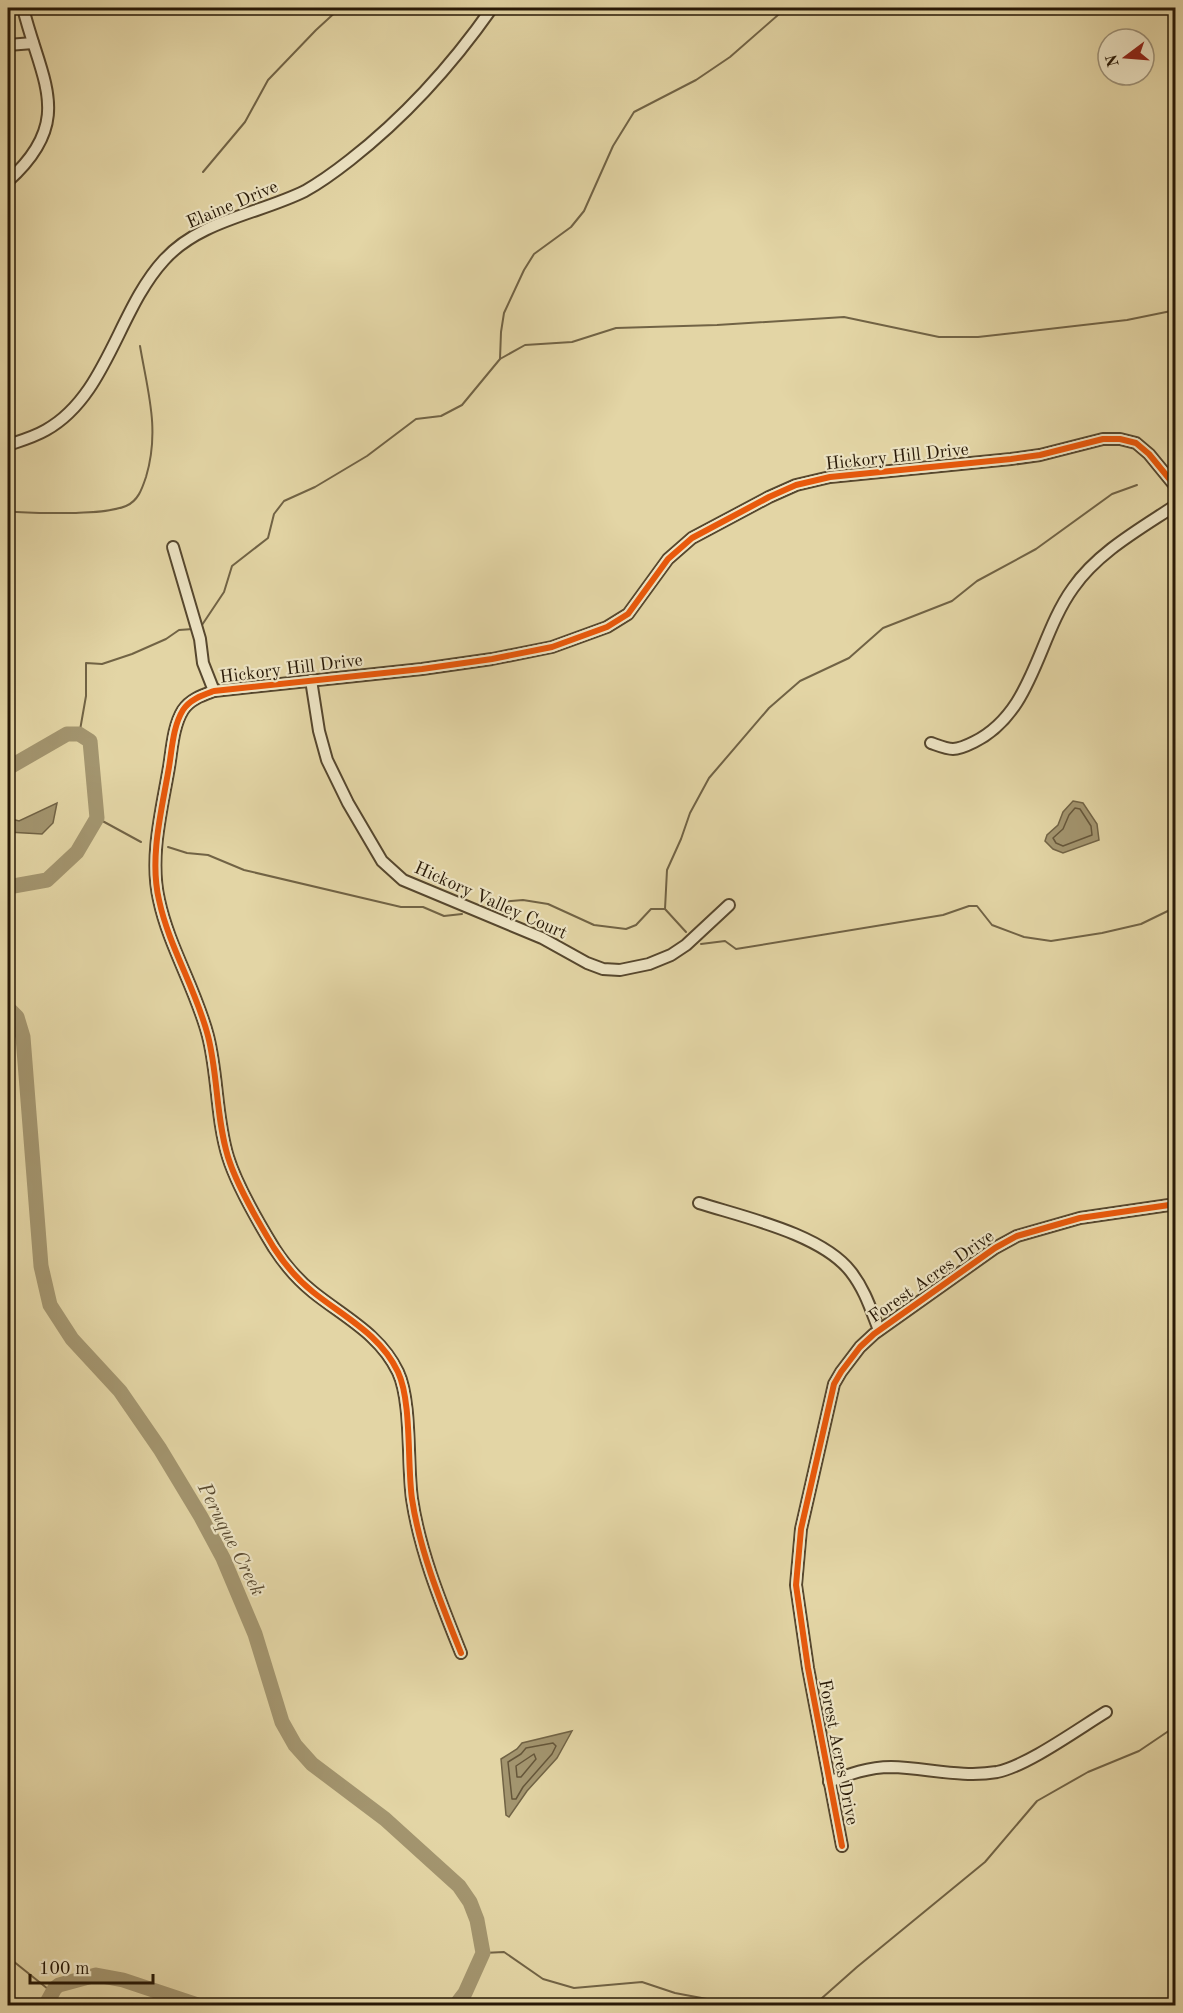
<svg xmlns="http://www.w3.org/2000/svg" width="1183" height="2013" font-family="'Old Standard TT',serif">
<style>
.water{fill:#a3956f;stroke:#716345;stroke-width:1.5}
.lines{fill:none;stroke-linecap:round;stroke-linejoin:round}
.shore{stroke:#65563a;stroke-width:1.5}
.stream{stroke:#716345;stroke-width:2}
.river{stroke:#a3956f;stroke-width:15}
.minor-casing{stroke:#56472e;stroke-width:14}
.minor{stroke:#ede4c4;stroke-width:10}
.cycleway-casing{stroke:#ede4c4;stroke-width:10}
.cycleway{stroke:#e8590c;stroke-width:6}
.labels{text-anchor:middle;stroke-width:4.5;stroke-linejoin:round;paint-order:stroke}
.street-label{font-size:18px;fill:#271806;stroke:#ede4c4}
.water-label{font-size:20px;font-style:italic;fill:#594a30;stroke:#ede4c4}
</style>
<rect width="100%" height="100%" fill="#e3d5a5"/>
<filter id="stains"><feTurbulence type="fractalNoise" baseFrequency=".00333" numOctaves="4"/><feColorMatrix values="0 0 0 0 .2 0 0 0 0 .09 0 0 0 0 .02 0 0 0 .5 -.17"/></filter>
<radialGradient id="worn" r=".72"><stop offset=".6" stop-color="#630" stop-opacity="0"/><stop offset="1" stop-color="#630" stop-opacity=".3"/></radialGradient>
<g class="water">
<path d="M1073 801 1083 803 1097 824 1099 840 1063 853 1053 849 1045 841 1047 835 1058 825 1063 812Z"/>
<path d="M57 803 53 823 42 834 8 832V818L19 821Z"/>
<path d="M572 1731 557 1758 527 1791 509 1817 506 1815 501 1759 517 1749 522 1743Z"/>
</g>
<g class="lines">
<g class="shore">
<path d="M1075 808 1080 809 1091 826 1092 835 1063 846 1056 843 1053 838 1063 829 1069 815Z"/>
<path d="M553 1743 556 1746 552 1754 523 1787 516 1799H512L508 1762 521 1754 526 1748Z"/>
<path d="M534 1754 536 1759 521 1777H517L516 1766Z"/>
</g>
<g class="stream">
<path d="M203 172 245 122 268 80 316 30 340 8"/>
<path d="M500 359 501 332 504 313 524 270 534 254 571 227 584 211 613 146 634 112 696 80 730 57 786 8"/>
<path d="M8 511C30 514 53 513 76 513 92 512 111 512 126 506 138 501 142 489 146 477 160 430 148 393 140 346"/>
<path d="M202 625 224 592 232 566 268 538 274 514 284 501 315 487 367 456 416 419 441 416 462 405 500 359 525 345 572 342 616 328 717 325 844 317 939 337H978L1127 320 1176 310"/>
<path d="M90 741 80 730 86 696V663L102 664 132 654 166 639 179 630 193 629"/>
<path d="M97 818 141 842"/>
<path d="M168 847 187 853 208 855 244 870 401 907H423L444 916 462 914"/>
<path d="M487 903 523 900 548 904 594 925 626 929 636 925 651 909H665"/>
<path d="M686 932 665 909 667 870 681 839 690 813 709 778 769 708 800 681 849 658 883 628 952 601 977 581 1036 549 1112 494 1137 485"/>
<path d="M701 944 725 941 736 949 943 915 969 906H977L992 925 1024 937 1051 941 1102 933 1141 924 1176 907"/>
<path d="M483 1953 504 1952 543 1979 574 1988 642 1982 675 1993 744 2006"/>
<path d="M8 1957 53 1993"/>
<path d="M813 2006 857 1967 985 1862 1037 1801 1088 1772 1139 1751 1176 1726"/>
</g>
<g class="river">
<path d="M8 768 67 734H79L90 741 97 818 77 852 47 880 8 887"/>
<path d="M8 1008 17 1017 23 1037 41 1266 50 1305 72 1339 120 1391 160 1449 201 1517 223 1558 255 1634 282 1722 295 1745 312 1764 385 1819 459 1886 470 1902 477 1920 483 1953 465 1993 455 2006"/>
<path d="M45 2006 55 1988 59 1985 96 1975 123 1980 201 2006"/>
</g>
<g class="minor-casing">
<g id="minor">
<path d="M8 45 33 43"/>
<path d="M8 181C76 120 41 81 23 8"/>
<path d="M8 445C20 441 34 437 46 430 107 396 118 310 164 260 200 220 259 214 305 191 321 182 336 171 350 160 405 117 452 65 492 8"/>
<path d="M173 547 200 639 203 663 214 691"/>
<path d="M311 680 319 731 327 760 348 803 382 861 403 880 542 938 587 963 603 969 620 970 649 964 671 955 686 945 729 905"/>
<path d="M931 743C937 745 946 749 953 749 960 749 968 745 974 742 1034 712 1037 638 1073 588 1098 552 1140 529 1176 505"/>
<path d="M699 1203C743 1217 822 1234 851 1272 865 1290 871 1310 879 1330"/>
<path d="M461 1653C441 1603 420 1552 412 1499 407 1464 412 1402 398 1372 380 1334 344 1317 313 1292 298 1280 285 1265 274 1248 260 1225 236 1183 228 1157 216 1118 218 1075 208 1036 196 989 169 947 159 900 149 857 162 809 169 767 172 749 173 726 183 710 190 699 203 695 214 691L422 669 492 659 552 647 607 627 628 614 668 559 692 538 769 497 796 485 830 477 1011 459 1040 455 1103 439H1120L1136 443 1149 454 1176 487"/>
<path d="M829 1782C849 1774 869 1767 891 1767 927 1768 962 1778 997 1772 1027 1766 1078 1729 1106 1712"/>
<path d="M842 1846 808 1668 796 1585 801 1529 834 1384 841 1372 860 1347 874 1334 995 1248 1017 1236 1080 1218 1176 1204"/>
</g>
</g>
<use href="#minor" class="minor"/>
<g class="cycleway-casing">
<g id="cycleway">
<path d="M461 1653C441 1603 420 1552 412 1499 407 1464 412 1402 398 1372 380 1334 344 1317 313 1292 298 1280 285 1265 274 1248 260 1225 236 1183 228 1157 216 1118 218 1075 208 1036 196 989 169 947 159 900 149 857 162 809 169 767 172 749 173 726 183 710 190 699 203 695 214 691L422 669 492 659 552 647 607 627 628 614 668 559 692 538 769 497 796 485 830 477 1011 459 1040 455 1103 439H1120L1136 443 1149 454 1176 487"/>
<path d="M842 1846 808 1668 796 1585 801 1529 834 1384 841 1372 860 1347 874 1334 995 1248 1017 1236 1080 1218 1176 1204"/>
</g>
</g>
<use href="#cycleway" class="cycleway"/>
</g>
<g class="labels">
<g class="street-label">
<text transform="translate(232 204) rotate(-23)" y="6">Elaine Drive</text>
<text transform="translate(897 456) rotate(-6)" y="6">Hickory Hill Drive</text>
<text transform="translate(291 668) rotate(-7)" y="6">Hickory Hill Drive</text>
<text transform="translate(491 900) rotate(24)" y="6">Hickory Valley Court</text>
<text transform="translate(931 1276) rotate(-35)" y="6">Forest Acres Drive</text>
<text transform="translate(839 1752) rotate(79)" y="6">Forest Acres Drive</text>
</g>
<g class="water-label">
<text transform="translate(232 1539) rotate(63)" y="7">Peruque Creek</text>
</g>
</g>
<rect width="1183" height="2013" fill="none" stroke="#e3d5a5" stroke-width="30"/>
<rect x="9" y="9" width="1165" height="1995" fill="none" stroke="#271806" stroke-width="3"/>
<rect x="15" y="15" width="1153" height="1983" fill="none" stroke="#271806" stroke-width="1.5"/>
<g transform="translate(1126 57) rotate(254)"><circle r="28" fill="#ede4c4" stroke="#9e9278" stroke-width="1.5"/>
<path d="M0-4.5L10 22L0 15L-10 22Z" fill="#8f2418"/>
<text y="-9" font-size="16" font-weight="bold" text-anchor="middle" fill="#271806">N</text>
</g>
<path d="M30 1974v9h123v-9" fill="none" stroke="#271806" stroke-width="3"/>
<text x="39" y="1974" font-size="18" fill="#271806" stroke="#ede4c4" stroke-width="4.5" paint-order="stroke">100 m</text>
<rect width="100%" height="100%" filter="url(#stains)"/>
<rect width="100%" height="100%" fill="url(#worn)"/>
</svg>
